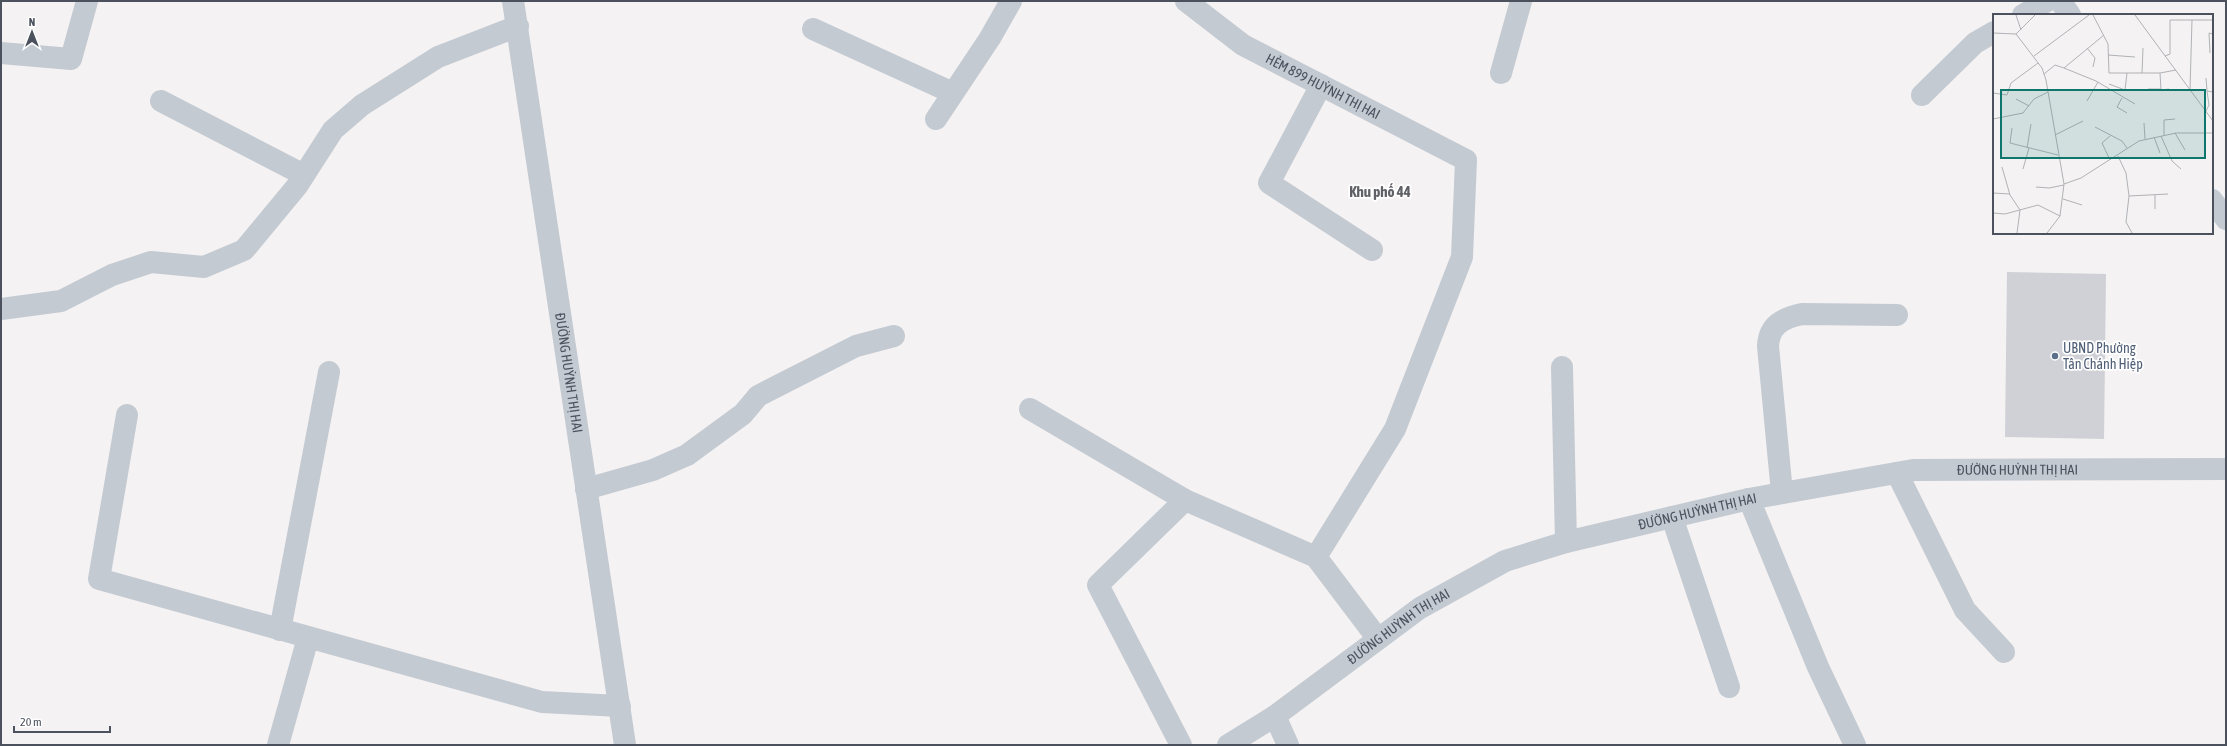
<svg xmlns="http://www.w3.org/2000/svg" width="2227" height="746" font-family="'Asap Condensed',sans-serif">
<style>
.building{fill:#cfd1d6}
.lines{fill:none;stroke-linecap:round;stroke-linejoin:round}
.minor{stroke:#c4cad2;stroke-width:22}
.service-dot{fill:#5c6f8a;stroke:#fff;stroke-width:1.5}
.labels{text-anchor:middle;stroke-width:3.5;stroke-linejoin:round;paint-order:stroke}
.street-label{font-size:14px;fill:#4b525e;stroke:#fff}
.service-label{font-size:14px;fill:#4e5e75;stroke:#fff;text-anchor:start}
.neighbourhood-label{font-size:15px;font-weight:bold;fill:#5f6166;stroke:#fff}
.inset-road{fill:none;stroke:#b0b2b7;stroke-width:1}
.view{fill:#0f766e;fill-opacity:0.15;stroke:#0f766e;stroke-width:2}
.inset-edge{fill:none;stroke:#4b525e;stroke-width:2}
</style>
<rect width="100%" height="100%" fill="#f4f2f2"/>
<path class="building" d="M2007 272 2106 274 2104 439 2005 437Z"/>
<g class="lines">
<g class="minor">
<path id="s1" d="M513 1 625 745"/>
<path id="s2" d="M1186 1 1243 45 1466 160 1462 257 1395 429 1316 557"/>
<path d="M2060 1 2070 15"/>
<path d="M2023 15 2047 1"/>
<path d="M813 29 953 93"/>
<path d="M1 53 71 59 87 1"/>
<path d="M1501 73 1521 1"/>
<path d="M1321 85 1269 183 1372 250"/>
<path d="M1922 95 1975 43 1994 32"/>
<path d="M161 101 304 175"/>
<path d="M936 119 990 38 1011 1"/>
<path d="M2212 200 2226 219"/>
<path d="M1 309 61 301 112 275 151 262 204 267 244 250 297 186 333 130 362 105 438 57 518 26"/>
<path d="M1562 367 1566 542"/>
<path d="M1030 409 1185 500 1316 557 1378 639"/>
<path d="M127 415 99 579 542 702 620 706"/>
<path d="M1897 473 1965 610 2004 652"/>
<path d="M586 489 653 470 687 455 743 414 758 396 856 346 894 336"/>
<path d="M1782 493 1768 346C1769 325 1783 318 1802 314L1897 315"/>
<path d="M1749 499 1818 667 1855 745"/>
<path d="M1672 517 1729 687"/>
<path d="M280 630 329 372"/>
<path d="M1275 716 1288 745"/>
<path d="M278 745 308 638"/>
<path d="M1181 745 1098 585 1185 500"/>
<path id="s3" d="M1228 745 1275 716 1420 608 1505 561 1566 542 1749 499 1913 470 2226 469"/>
</g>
</g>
<circle class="service-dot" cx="2055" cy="356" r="4"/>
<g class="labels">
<g class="street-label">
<text dy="5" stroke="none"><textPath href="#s2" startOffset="162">HẺM 899 HUỲNH THỊ HAI</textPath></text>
<text dy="5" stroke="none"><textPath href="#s1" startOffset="376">ĐƯỜNG HUỲNH THỊ HAI</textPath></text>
<text dy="5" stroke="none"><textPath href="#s3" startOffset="856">ĐƯỜNG HUỲNH THỊ HAI</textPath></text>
<text dy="5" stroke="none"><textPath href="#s3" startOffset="532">ĐƯỜNG HUỲNH THỊ HAI</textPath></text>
<text dy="5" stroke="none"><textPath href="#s3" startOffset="208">ĐƯỜNG HUỲNH THỊ HAI</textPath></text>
</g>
<g class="service-label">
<text x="2063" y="353">UBND Phường<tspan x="2063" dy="16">Tân Chánh Hiệp</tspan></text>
</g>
<g class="neighbourhood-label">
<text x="1380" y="197">Khu phố 44</text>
</g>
</g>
<g transform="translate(1993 14)">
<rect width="220" height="220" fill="#f4f2f2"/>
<path class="inset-road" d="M23 1 28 16M100 1 115 30 116 59H167L183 56M142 1 220 107M199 6H220M0 19 23 20 49 54 53 66 71 170 67 202 54 219M23 20 42 1M94 34 102 44 100 53M217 39 216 19 220 20M115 41 142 43M41 42 96 1M172 42 177 40V6H199L197 76M71 54 111 21M149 59 150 34M167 59 168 76 176 75M51 60 62 51 71 54 103 67 142 90M213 64 214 77M116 70 132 76 134 59M155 75H168M0 79 14 81 18 69 45 49M129 84 124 93 134 99M23 85 36 92M94 87 105 68M213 97 216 91 214 77 220 78M0 105 30 99 41 85 55 78M151 109 152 125M102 113 129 127 134 134M19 114 17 129 65 141M182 119 192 136M62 121 90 107M171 121V106L182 105M117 122 109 129 117 146M168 122 179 147 188 155M161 123 167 139M34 134 38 110M125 142 133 159 136 182 133 208 139 219M9 153 17 181 27 196 24 219M30 155 36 134M71 170 88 164 146 127 183 119H220M43 173 56 174 71 171M0 179 17 180M162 181V195M136 182 175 180M70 185 89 191M0 199 12 200 45 191 67 202"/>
<path class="view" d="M8 76H212V144H8Z"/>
<rect width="220" height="220" class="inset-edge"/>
</g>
<rect width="2227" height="746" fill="none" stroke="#4b525e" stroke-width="4"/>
<g transform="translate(32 32)" stroke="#ffffff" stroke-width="3" paint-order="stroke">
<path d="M0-3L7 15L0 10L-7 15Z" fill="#4b525e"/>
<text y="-6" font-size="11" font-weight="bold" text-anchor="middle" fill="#4b525e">N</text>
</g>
<path d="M14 726v6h96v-6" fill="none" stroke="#4b525e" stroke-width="2"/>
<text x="20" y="726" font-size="12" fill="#4b525e" stroke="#ffffff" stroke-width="3" paint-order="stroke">20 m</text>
</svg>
